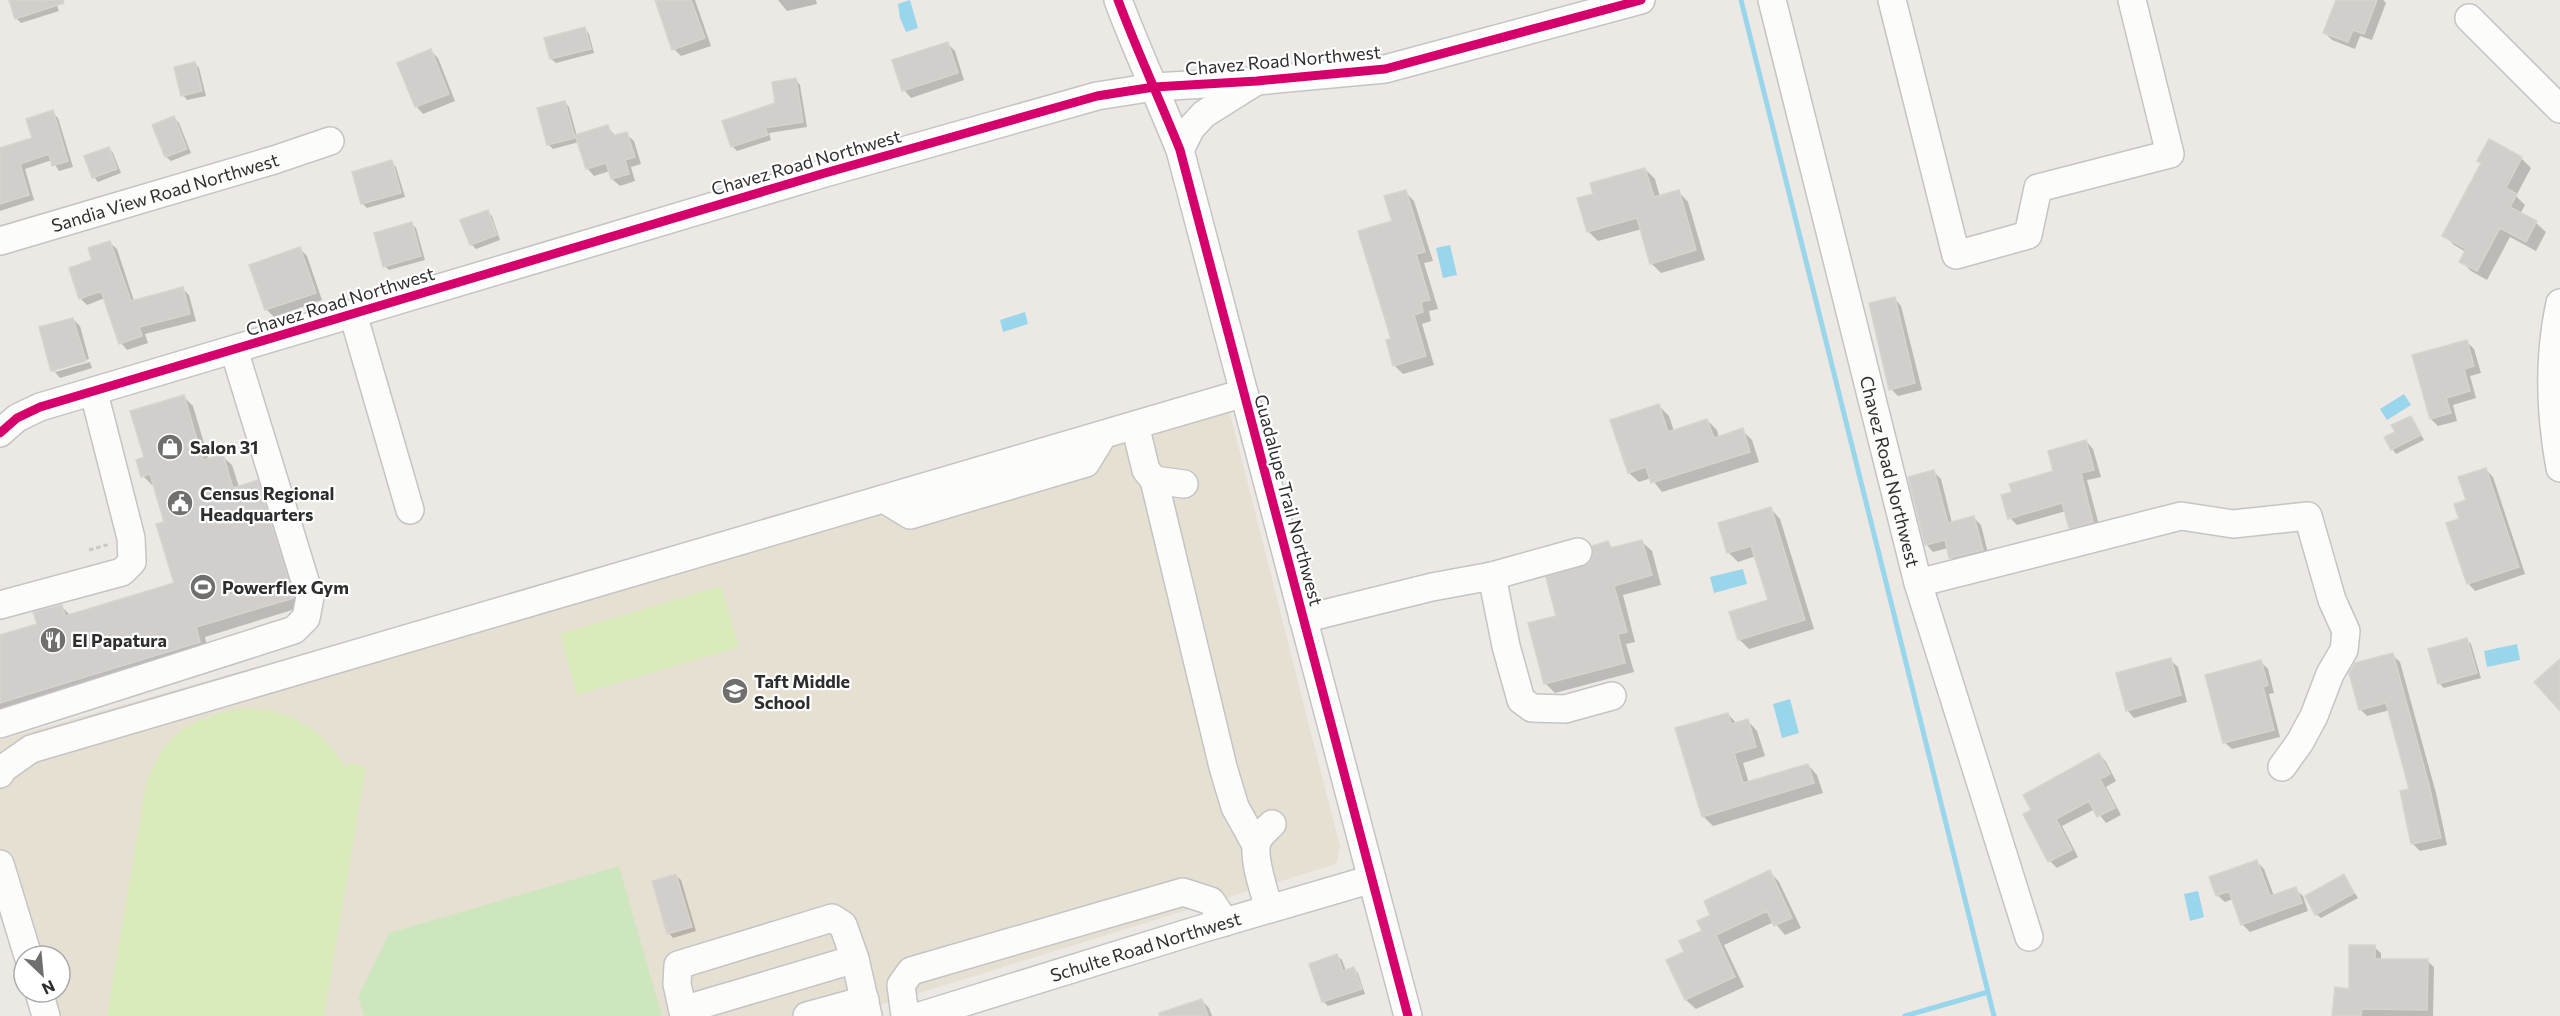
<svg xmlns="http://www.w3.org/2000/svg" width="2560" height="1016" font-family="Commissioner,sans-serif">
	<rect width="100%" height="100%" fill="#ece8e4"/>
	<path fill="#e6e0d3" d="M1224,390L1340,847L1336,864L845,1016H34L26,992H60V956H24V985L0,909V740Z"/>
	<path fill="#cee6be" d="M619,866L662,1016H364L358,997L389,933Z"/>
	<path fill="#d9eabb" d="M721,586L739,647L577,695L560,634Z
		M248,708C295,711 320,728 346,768L348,762L366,767L324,1016H107L147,780C153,769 158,756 165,746C186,721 217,712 248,708Z"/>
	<path fill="#99d6ec" d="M910,0L918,28L906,32L900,18L898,4Z
		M1450,245L1457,275L1443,278L1436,248Z
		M1025,312L1028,324L1003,332L1000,320Z
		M2404,394L2411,405L2387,420L2380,409Z
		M1743,569L1747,584L1714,593L1710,577Z
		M2517,644L2520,660L2487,667L2484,651Z
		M1790,699L1799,733L1782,738L1773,704Z
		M2198,891L2204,917L2190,921L2184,894Z"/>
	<path fill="#0003" d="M15,0H55L59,11L21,23L16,18Z
		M659,0H695L711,46L681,56L674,49Z
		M778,0H816L817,4L787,11Z
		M2338,0H2383L2386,3L2372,40L2360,36L2355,49L2332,40L2325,33Z
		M585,29L589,34L594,53L556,63L551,59Z
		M948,44L955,51L964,80L911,98L904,90Z
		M431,51L438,58L455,101L423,114L416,106Z
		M195,63L199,68L206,96L187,100L183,95Z
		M796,80L800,85L807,127L769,133L771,140L737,151L733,147L724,122L777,104Z
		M565,102L569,107L577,136L607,126L616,137L626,134L634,141L641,164L631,167L635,181L620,186L612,179L610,171L594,176L587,168L579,142L553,149L548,144Z
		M52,112L58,118L73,167L59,171L52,160L25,169L34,200L0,211V149L34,139Z
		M174,118L179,123L191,153L171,161L166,157L154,126Z
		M2490,141L2522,159L2531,168L2516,196L2525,205L2520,214L2536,223L2546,232L2536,251L2510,237L2487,280L2471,271L2461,261L2466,252L2454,245L2444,235L2482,164Z
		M109,148L113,153L121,173L98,182L94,177Z
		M391,162L396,167L405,197L367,208L362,203Z
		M1645,169L1655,179L1660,197L1679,192L1688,202L1705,260L1661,273L1651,263L1642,229L1598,241L1588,231L1595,195Z
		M1405,192L1414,201L1433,261L1424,263L1438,309L1429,311L1431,321L1422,324L1434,365L1403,374L1394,365L1393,222Z
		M487,211L492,216L500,240L476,249L471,244Z
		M411,223L416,228L425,260L389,270L385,266Z
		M110,243L117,249L134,301L183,289L189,295L196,321L145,334L148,343L127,350L121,343L105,298L87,305L80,298L94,261Z
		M300,249L307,256L322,300L274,317L266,309Z
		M1894,298L1901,306L1922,390L1898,396L1891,389Z
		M73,319L80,326L89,359L55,368V372L90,362L92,368L60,378L53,370Z
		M2466,341L2474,349L2481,373L2470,376L2476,398L2453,405L2457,421L2438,426L2431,419Z
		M183,396L193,406L209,460L222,456L232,465L239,487L257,482L267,491L302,607L205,637L209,652L0,715V637L39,625L61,606L71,616L176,584L165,523L154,485H152L143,476L146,458Z
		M1659,406L1669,416L1674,431L1707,420L1717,430L1719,438L1742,430L1752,440L1759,462L1662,492L1651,478L1639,482L1629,473Z
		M2411,417L2424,440L2396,454L2392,449L2397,433Z
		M2086,441L2093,449L2101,477L2087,480L2100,529L2078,535L2070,528L2066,511L2017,525L2010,518L2013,493L2055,473Z
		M2486,470L2493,477L2525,574L2475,591L2468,583L2461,520L2468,501Z
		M1934,472L1941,479L1952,523L1974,518L1981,525L1989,557L1958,565L1951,558L1948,548L1933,552L1926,544Z
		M1771,509L1780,519L1814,629L1749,649L1739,639L1770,601L1756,556L1738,562L1728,552Z
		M1642,542L1652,551L1661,585L1623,595L1635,642L1626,644L1634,672L1555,693L1546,684L1530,624L1558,617L1590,565L1608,543L1614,549Z
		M2466,639L2471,644L2481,678L2444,688L2440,684L2430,650Z
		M2392,655L2400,662L2436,793L2447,845L2420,851L2413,844L2401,792L2411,790L2390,710L2367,716L2360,709Z
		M2170,660L2178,667L2187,702L2134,718L2127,710Z
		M2261,662L2268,669L2274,693L2269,694L2280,737L2232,749L2224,742Z
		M1728,714L1737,724L1748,721L1757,731L1765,756L1743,763L1749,783L1808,765L1817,775L1823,793L1713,826L1703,816Z
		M2099,754L2106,762L2116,781L2106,787L2121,815L2106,823L2095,809L2062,826L2078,857L2057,868L2050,861L2025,815L2034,810Z
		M2257,862L2264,869L2274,896L2295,889L2303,896L2308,911L2250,932L2242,924L2233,899L2225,902L2217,895Z
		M1770,872L1779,882L1801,928L1785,935L1774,922L1724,945L1744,987L1696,1009L1686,1000V953L1704,931L1712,916Z
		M676,876L681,880L696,931L673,938L669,933Z
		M2344,876L2358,898L2321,918L2316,914Z
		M2374,947L2381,953V960L2427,961L2434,967L2433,1016H2334Z
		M1337,956L1342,960L1346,971L1354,969L1358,973L1365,994L1328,1006L1323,1001Z
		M1202,1001L1209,1008L1212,1016H1166Z"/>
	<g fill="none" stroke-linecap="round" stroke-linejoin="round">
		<path stroke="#99d6ec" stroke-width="5" d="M1741,0L1994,1016
			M1905,1016L1988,992"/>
	</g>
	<path fill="#d1cecb" stroke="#d7d4d0" stroke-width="1.5" d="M9,0H63L64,3L15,19Z
		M655,0H691L705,38L672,50Z
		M2336,0H2377L2364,34L2353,30L2348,42L2323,33Z
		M585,27L591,49L550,59L544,38Z
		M948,42L958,73L902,91L892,60Z
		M431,49L449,94L415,107L397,63Z
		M195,62L202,91L181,96L174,67Z
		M796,78L803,122L765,128L768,135L731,147L722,121L775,103L772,82Z
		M565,101L575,138L547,145L537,108Z
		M53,110L68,161L52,166L49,154L20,164L29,195L0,204V148L32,138L26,119Z
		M174,116L187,149L165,157L152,125Z
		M608,125L612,136L627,132L635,157L625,160L629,174L611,179L606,163L586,169L575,135Z
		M2489,139L2522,157L2506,188L2517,194L2510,207L2537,221L2526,242L2500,228L2477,271L2459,262L2466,249L2442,236L2481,163L2477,161Z
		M109,147L117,169L92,178L84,156Z
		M392,160L401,193L361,204L352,172Z
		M1645,168L1654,197L1679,190L1696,250L1650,264L1637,218L1587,232L1577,198L1593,194L1590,183Z
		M1406,190L1425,252L1416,254L1430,300L1421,302L1423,312L1414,315L1426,356L1393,366L1386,340L1391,339L1358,231L1392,221L1384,196Z
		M488,210L497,235L470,245L460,220Z
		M412,222L421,256L383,267L374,233Z
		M110,241L131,301L183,287L190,314L139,327L142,336L119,344L101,291L79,299L69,268L92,260L88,248Z
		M300,247L316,293L265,310L249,265Z
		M1895,297L1915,383L1889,390L1869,303Z
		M73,318L86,361L51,371L39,327Z
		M2467,340L2474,366L2464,369L2470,391L2446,398L2451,413L2430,419L2412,355Z
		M184,395L203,460L223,454L233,488L258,480L294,598L196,627L200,642L0,703V635L37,624L33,612L62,605L65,616L174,583L156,524L164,522L150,474L141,477L136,460L144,457L130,411Z
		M1659,404L1668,432L1707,419L1714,438L1743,428L1750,452L1651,483L1646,467L1628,473L1610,420Z
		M2411,416L2421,435L2391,450L2384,437L2395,432L2391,425Z
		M2086,440L2094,470L2081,473L2093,522L2069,528L2062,503L2008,519L2001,495L2012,492L2009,484L2053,471L2048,451Z
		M2486,468L2519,567L2467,584L2446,523L2459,519L2454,504L2466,500L2458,477Z
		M1934,470L1948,523L1974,516L1983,550L1949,558L1945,540L1925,545L1908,477Z
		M1771,507L1805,620L1738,640L1729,612L1768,600L1751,546L1727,553L1718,523Z
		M1642,540L1652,575L1614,586L1627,632L1618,634L1625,663L1544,684L1528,623L1556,616L1546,577L1589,563L1593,555L1592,546L1608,541L1611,548Z
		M2467,638L2477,673L2438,684L2428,649Z
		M2393,653L2429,785L2441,838L2411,844L2400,791L2409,789L2386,703L2359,710L2349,673L2355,663Z
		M2171,658L2181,695L2126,711L2116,673Z
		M2560,659V711L2534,682Z
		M2261,660L2268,685L2263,687L2274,730L2223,743L2205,675Z
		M1728,713L1731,724L1748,719L1756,747L1734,753L1743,783L1808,764L1814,783L1702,817L1675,728Z
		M2099,753L2110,774L2100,779L2115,808L2097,817L2089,801L2056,819L2072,850L2048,862L2023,814L2031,810L2023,795Z
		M2257,860L2270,896L2296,887L2302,903L2241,925L2229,891L2216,896L2209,877Z
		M1770,870L1792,918L1774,926L1767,911L1716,935L1735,977L1685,1000L1666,960L1684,952L1679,941L1702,931L1697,921L1710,915L1704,901Z
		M676,874L692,927L667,934L652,881Z
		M2344,874L2354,893L2315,915L2305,896Z
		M2349,945H2375V959H2428L2427,1010L2362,1009L2361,1016H2332L2335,987L2349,989Z
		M1337,954L1343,971L1354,967L1362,989L1322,1002L1309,964Z
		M1202,999L1208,1016H1160L1159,1013Z"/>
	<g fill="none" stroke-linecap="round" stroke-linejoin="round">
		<defs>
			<g id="minor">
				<path d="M1118,0C1137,51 1160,100 1180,150L1408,1016"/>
				<path id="s1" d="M1772,0L1918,583L2029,937"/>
				<path d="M1892,0L1956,255L2028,235L2038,188L2170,154L2132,0"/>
				<path d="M2469,18L2560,109"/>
				<path d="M1180,150L1191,128L1204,114L1255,82"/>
				<path id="s2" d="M0,241L274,160L330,141"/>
				<path d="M2560,303C2548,358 2550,413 2560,468"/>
				<path d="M353,314L410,510"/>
				<path d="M1135,425L1146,470L1154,480L1184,484"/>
				<path d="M0,433L17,418L40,407L825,173L1097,96L1154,87L1257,81L1385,69L1641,0"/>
				<path d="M1154,480L1223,767L1235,807L1256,845"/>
				<path d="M884,499L910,515L1086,463L1103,435"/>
				<path d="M1492,576L1578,552"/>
				<path d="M1918,583L2181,516L2233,524L2308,516L2332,600L2346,631L2344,650L2330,674L2314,716L2300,742L2282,767"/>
				<path d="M0,605L122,572L132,562L131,538L94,393"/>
				<path d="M1303,619L1432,587L1492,576L1506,646L1521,700L1532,708L1565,709L1612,696"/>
				<path d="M0,724L294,630L306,618L310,597L234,350"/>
				<path d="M0,774L4,768L31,749L1244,393"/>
				<path d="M0,864L28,956"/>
				<path d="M1269,909C1265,893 1252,858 1257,842C1260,834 1266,830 1272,824"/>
				<path d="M39,992L46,1016"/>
				<path d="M683,1010L855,959"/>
				<path d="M684,1016L677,984L678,965L832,918L843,925L855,959L868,1016"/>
				<path d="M807,1016L865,1000"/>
				<path d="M905,1016L901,985L911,971L1183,892L1211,901L1225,922"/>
				<path id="s3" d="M920,1016L1201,929L1372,879"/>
			</g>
		</defs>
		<use href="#minor" stroke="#c5c4c5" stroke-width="30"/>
		<path stroke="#c9c9c8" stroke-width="3" stroke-dasharray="4.5 3" stroke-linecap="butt" d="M89,550L110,544"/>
		<use href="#minor" stroke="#fcfcfb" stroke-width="27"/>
		<defs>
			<path id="cycleway" d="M1118,0C1137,51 1160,100 1180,150L1408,1016
				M0,433L17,418L40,407L825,173L1097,96L1154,87L1257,81L1385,69L1641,0"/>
		</defs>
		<use href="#cycleway" stroke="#fff" stroke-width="13"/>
		<use href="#cycleway" stroke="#d6006c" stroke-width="9"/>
	</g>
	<defs>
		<symbol id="shop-disc" viewBox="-11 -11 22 22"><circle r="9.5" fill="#706f6e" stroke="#fff"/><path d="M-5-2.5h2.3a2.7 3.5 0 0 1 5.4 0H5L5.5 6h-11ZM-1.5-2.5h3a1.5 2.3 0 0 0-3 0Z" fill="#fff"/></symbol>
		<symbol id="civic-disc" viewBox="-11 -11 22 22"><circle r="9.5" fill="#706f6e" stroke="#fff"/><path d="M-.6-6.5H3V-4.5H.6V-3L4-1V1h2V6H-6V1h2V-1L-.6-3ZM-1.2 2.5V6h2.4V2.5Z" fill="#fff"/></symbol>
		<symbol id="stadium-disc" viewBox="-11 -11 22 22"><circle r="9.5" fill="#706f6e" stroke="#fff"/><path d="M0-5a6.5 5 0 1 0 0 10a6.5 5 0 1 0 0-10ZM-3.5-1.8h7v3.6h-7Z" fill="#fff"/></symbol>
		<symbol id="restaurant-disc" viewBox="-11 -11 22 22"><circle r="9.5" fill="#706f6e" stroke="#fff"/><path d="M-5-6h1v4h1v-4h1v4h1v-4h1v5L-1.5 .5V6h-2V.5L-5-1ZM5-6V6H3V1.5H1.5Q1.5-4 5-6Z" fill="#fff"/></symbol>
		<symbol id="school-disc" viewBox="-11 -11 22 22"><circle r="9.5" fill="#706f6e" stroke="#fff"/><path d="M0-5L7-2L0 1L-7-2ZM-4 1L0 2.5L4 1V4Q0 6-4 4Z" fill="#fff"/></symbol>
	</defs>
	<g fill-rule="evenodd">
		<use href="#shop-disc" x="155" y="432" width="30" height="30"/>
		<use href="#civic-disc" x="165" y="488" width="30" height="30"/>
		<use href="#stadium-disc" x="188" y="572" width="30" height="30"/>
		<use href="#restaurant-disc" x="38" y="625" width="30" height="30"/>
		<use href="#school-disc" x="720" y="676" width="30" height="30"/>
	</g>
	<g text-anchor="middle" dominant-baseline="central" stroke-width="4.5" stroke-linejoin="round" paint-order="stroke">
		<g font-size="18" fill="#2e2e2e" stroke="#fff">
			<text transform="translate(1283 60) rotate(-5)">Chavez Road Northwest</text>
			<text transform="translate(806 162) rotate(-16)">Chavez Road Northwest</text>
			<text stroke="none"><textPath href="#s2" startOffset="172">Sandia View Road Northwest</textPath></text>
			<text transform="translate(340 301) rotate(-17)">Chavez Road Northwest</text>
			<text stroke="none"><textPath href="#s1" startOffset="486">Chavez Road Northwest</textPath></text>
			<text transform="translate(1289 500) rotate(75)">Guadalupe Trail Northwest</text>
			<text stroke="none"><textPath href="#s3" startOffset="236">Schulte Road Northwest</textPath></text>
		</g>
		<g font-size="18" font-weight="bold" fill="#2e2e2e" stroke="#fff" text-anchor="start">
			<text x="190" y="447">Salon 31</text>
			<text x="200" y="493">Census Regional<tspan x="200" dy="21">Headquarters</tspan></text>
			<text x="222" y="587">Powerflex Gym</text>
			<text x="72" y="640">El Papatura</text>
			<text x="754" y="681">Taft Middle<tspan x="754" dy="21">School</tspan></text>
		</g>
	</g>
	<g transform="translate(42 974) rotate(154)"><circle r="28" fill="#ffffff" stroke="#ababab" stroke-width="1.5"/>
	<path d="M0-4.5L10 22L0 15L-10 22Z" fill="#706f6e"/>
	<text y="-9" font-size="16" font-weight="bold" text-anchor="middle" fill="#2e2e2e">N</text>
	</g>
</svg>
